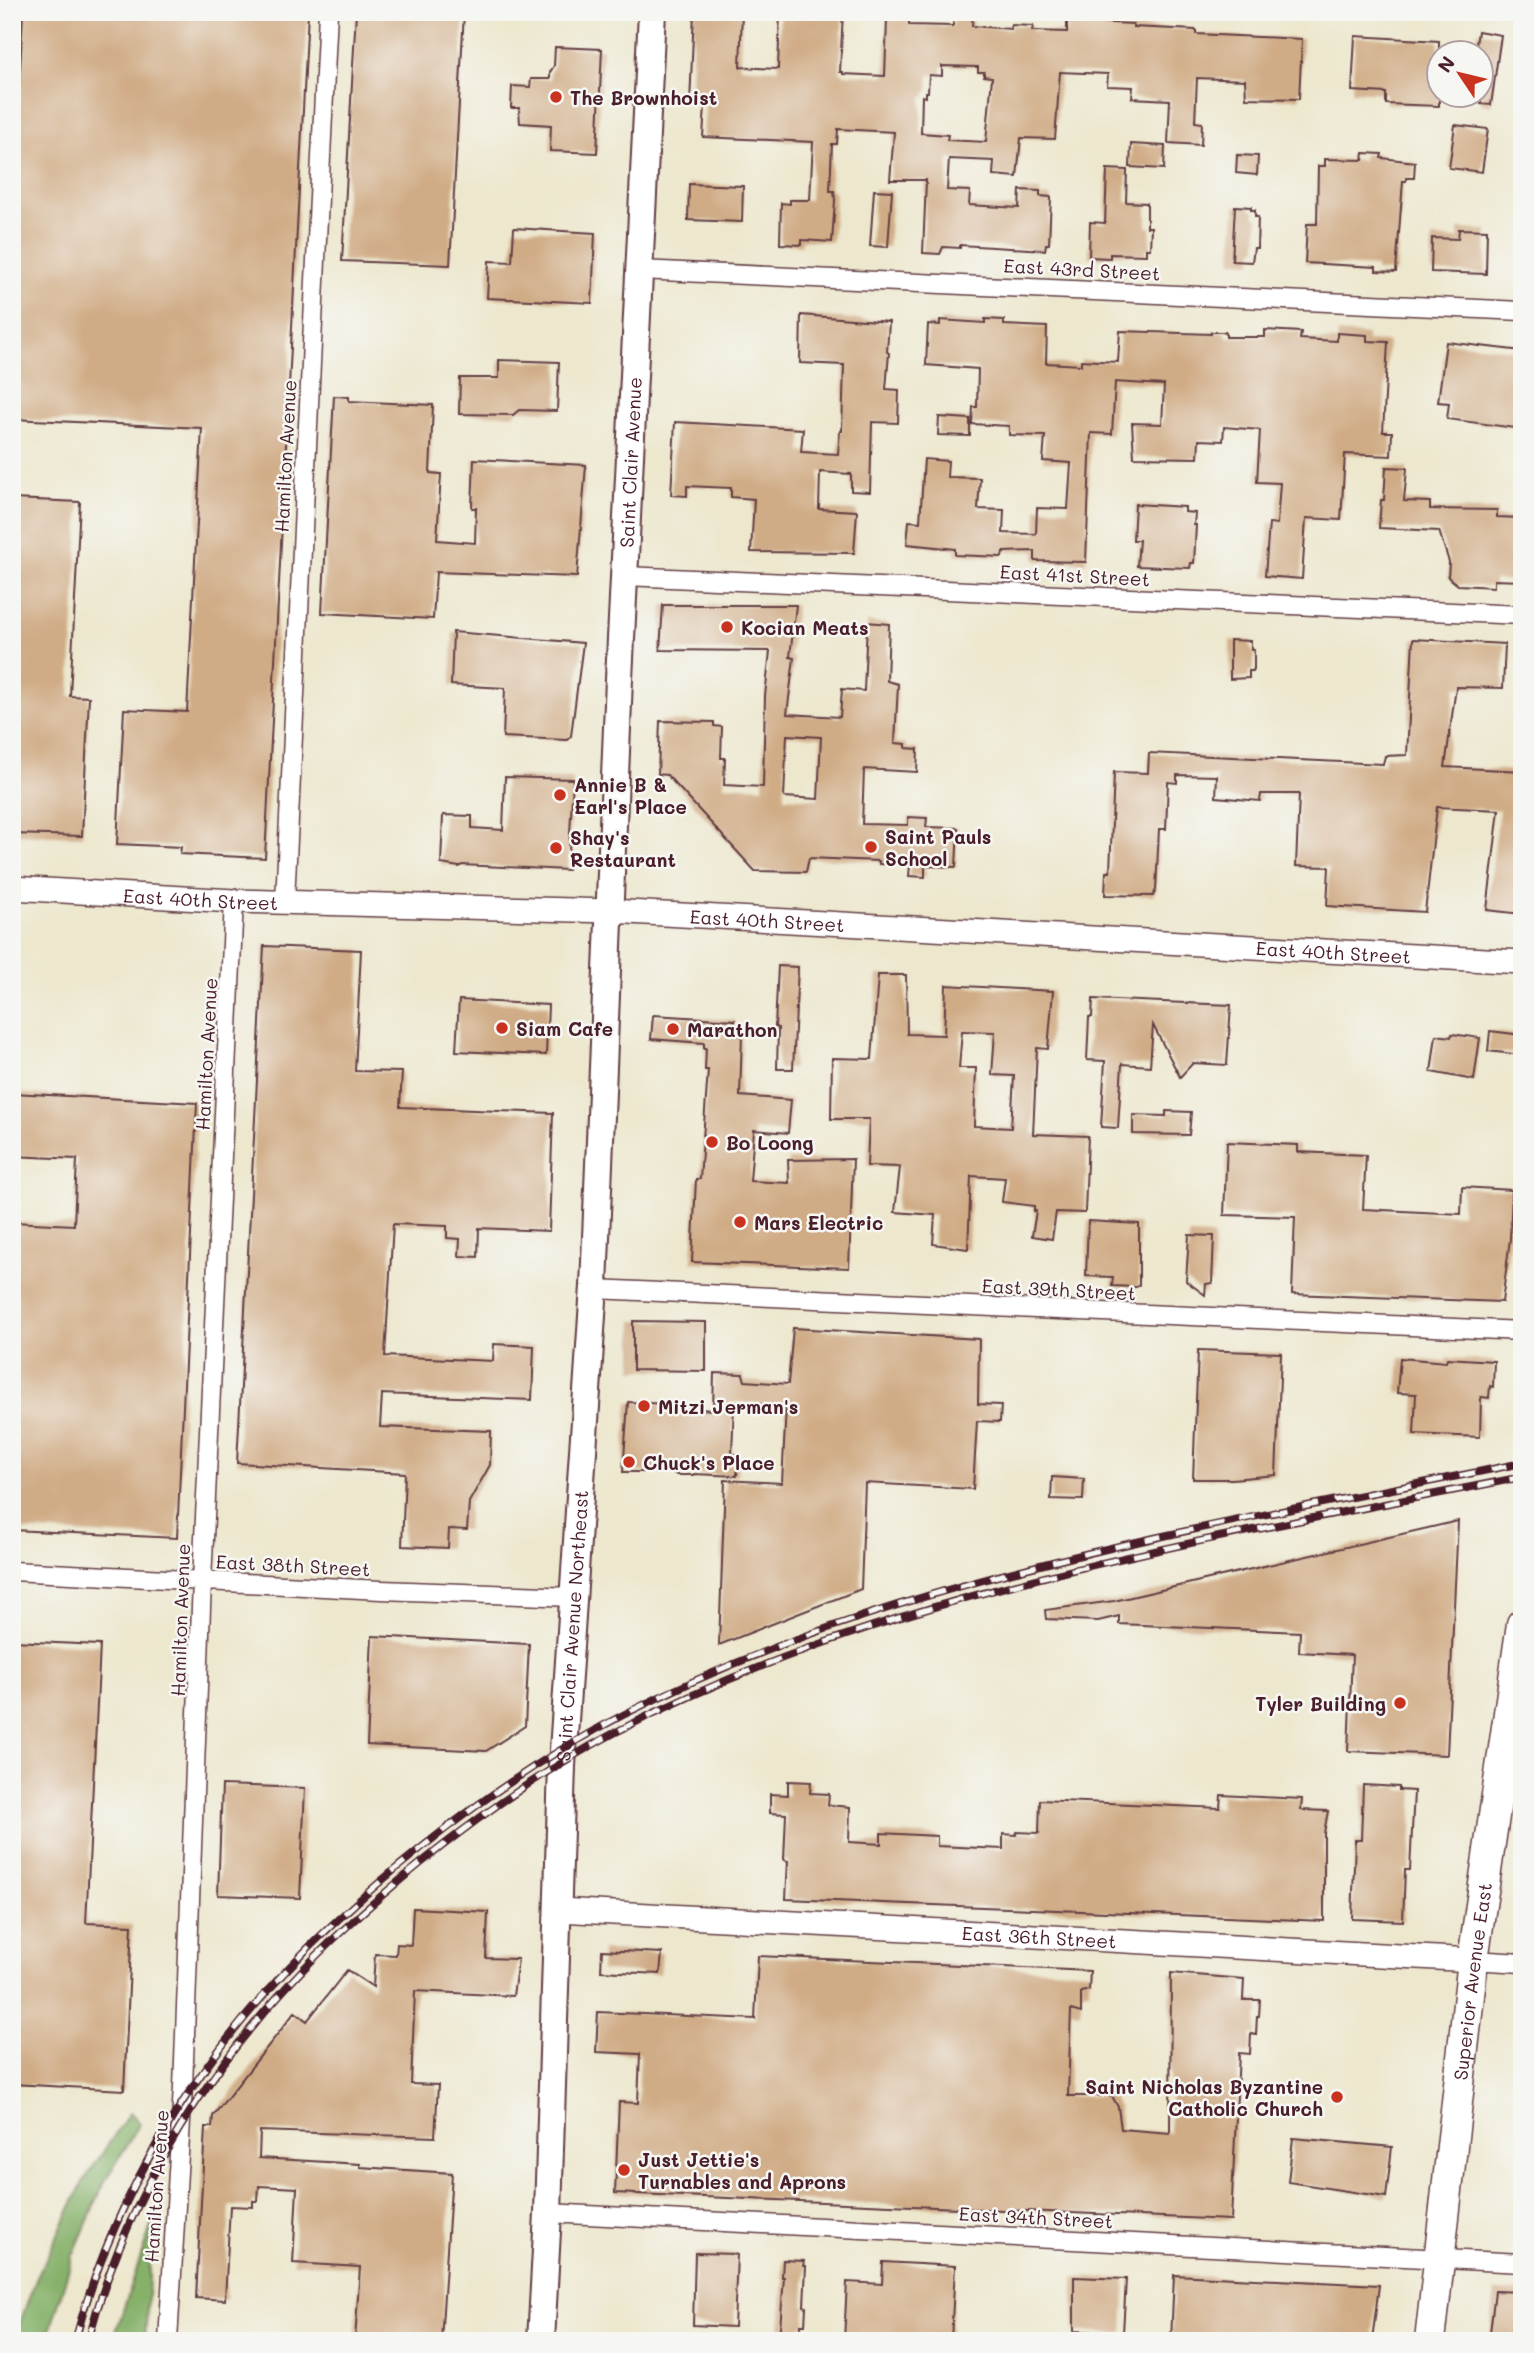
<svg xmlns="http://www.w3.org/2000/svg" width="1534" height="2353" font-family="Mali,sans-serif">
	<rect width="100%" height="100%" fill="#f6f6f2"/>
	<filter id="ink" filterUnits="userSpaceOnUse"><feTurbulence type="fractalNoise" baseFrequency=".0143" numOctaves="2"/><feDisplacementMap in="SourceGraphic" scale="14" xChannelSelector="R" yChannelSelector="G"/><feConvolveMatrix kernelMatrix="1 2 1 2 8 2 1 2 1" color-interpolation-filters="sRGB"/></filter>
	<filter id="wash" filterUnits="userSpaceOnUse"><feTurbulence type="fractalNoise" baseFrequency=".00686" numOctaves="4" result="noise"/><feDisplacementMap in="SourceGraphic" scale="28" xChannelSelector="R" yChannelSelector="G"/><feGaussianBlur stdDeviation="1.57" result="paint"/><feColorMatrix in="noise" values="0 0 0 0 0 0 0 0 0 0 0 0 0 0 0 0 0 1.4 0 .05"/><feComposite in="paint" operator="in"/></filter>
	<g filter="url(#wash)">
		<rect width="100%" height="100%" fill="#ede7ce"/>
		<path fill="#85b169" stroke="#68684a" stroke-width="2" d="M130,2112L140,2123L105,2181L73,2255L47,2341H13L35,2282L83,2182Z
			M153,2220L145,2341H113Z"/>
		<g id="blocks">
			<path fill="#d0ac86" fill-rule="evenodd" d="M23,12H308L265,858L180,854L181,847L117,844L124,709L187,712L202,428L12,419V225Z
				M356,12H464L450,265L342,261Z
				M694,12H742L740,67L778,69L780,12H843L840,72H843V74L885,76L887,19L909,20V25L953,26L954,12H973L972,26L1011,29V25L1033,26L1032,31L1067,32V21L1112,23L1133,24V27L1196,30V34L1302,39L1299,99L1246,98L1245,80L1197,78L1195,122L1202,123L1201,145L1168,143L1170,100L1132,98L1133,87L1107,86L1108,74L1060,72L1055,139L1021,138L1017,177L993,175L994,161L949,159L947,190L970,191L969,205L1019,208L1020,190L1040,191V196L1051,197L1049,244H1046L1045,250L960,245V248L943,247L940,254L923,253L926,180H890L894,132L838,129L837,144H832L830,191H834L835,200L832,242L802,240V245L780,244L781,203L790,204V200H810L813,142L703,137L705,105L690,104ZM942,66L978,67V72H984V76L992,77L986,142L947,140L948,135L921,133L922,96L926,97V92H928L929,75L942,76Z
				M1478,31L1501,35L1491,105L1481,104V52H1475Z
				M1355,36L1439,41V106L1386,104V93L1352,91Z
				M555,47L602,49L597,153L550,151L551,125L520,123L519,108H511L512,86L530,87L531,79H550V72L554,66Z
				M1455,125L1488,129L1482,172L1449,168Z
				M1131,144L1165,146L1164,169L1130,167Z
				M1364,153L1382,154L1381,158L1415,162L1414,178H1406V181H1403L1396,272L1376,271V267L1305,263L1307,224H1317L1318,166H1325V159L1363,160Z
				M1237,155L1258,156L1257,175L1236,173Z
				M1107,169L1127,170L1126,202L1147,203V227H1151L1150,249H1146V255L1110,254V258L1089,257L1090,222L1105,223Z
				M689,184L743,186L742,222L688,220Z
				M874,190L892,191L888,247L870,246Z
				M1235,206L1251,207V210H1255V217H1258L1257,248H1254L1252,262L1232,261Z
				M514,228L595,233L592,303L487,298L489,261L512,262Z
				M1459,229L1487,230L1486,274L1431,272L1432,238L1458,239Z
				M801,315L889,322L887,352L889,353L886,389L899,390L898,423L872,422L870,492L851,491V474L820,472L819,509L857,511L854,553L751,552L754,499L731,497V488L687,486V496L671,495L675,422L803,429L801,452L838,454L840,431H842L844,365L800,363Z
				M985,319L1004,320V325L1047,327L1046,363L1081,365V360L1118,362L1120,331L1211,334V332H1226V337H1265V330L1301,332L1300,339L1337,341V333L1367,335V341L1388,342L1383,432H1392L1391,456L1345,454L1341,520L1306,518L1302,579L1265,576L1269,523L1277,524L1280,483L1257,482L1260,430L1224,427L1223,441L1199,440L1198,458L1134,457L1132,423L1162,424L1164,385L1115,382L1112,434L1091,433L1086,562L1035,561V551L1003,552L1002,557L955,555V549L907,544L909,521L920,522L924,459L948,461L947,477L980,478L978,509L1004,510L1003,533L1036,534L1037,508L1068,509L1071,463L1043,461L1045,436L1009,435V426L972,424L973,407H977L978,369L926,365L928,324L940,325V320L985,323Z
				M1446,342L1522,351V424L1516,423L1515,428L1447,419L1449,403L1438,402Z
				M499,360L559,362L557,411L519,410L513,415L459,414L460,378H499Z
				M334,396L349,397V401L433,405L430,473L441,474L437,540L475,543L476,508H472L474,459L586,465L577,577L436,572L433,619L322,613Z
				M939,417L970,419V436L938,435Z
				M1386,467L1407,468L1404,501L1430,502V509L1497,510V517L1522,518V581L1494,580V587L1458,585L1448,577L1449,562L1439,531L1379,528L1381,500H1384Z
				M12,499L80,502L70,696L89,697L82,836L12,834Z
				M1135,504L1185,507V512L1195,513L1194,525H1196L1194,563H1191L1190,568L1137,566L1139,540H1133Z
				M663,605H796L790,657L794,658L787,714L840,717L842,689L864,691L867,622L889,624L887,681L898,684L895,743L906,744V748L918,749L917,772L864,769L862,824L908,825V817L927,818L926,827L958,828L956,867L925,866V877L909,876L910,865L879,864V861L809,858L806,872L755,871L667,775L658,774L660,721L714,722V726L722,727L721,758H725L724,785L763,787L765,696L770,651L660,650ZM787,735L821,737L818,799L784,797Z
				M453,632L583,643L571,736L567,740L503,737L505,688L451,685Z
				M1413,639L1505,644L1503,688L1456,687L1445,767L1522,771V914L1487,910L1499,810L1437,807L1425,912L1327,906L1329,867L1296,866L1299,794H1261L1260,801L1216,797L1217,776L1177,775V783L1168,782L1166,829H1159L1156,890L1153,896L1105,895L1106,872H1110L1114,772L1148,773L1149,753L1383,764L1385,756L1407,755Z
				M1230,640L1251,641V650H1254V668L1253,671H1249V678L1230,679Z
				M505,777L573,779L568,870L462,865L459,867L441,864L443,815L472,816V828L503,830Z
				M264,946L361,950L355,1071L402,1072L400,1107L553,1113L549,1231L479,1228L478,1257L459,1256L460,1239L447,1238V1226L393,1224L385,1356L493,1361L494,1344L534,1346L532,1400L382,1394L380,1427L491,1431L490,1465L469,1502L467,1530L449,1529L448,1548L402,1546L405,1473L237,1463Z
				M778,966L798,967L793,1069H777L778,1028L775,1027Z
				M878,975H906L907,1034L944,1035L946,985L1053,991L1048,1049L1037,1048L1033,1134L1088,1136L1085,1213L1056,1212L1052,1239L1032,1236L1036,1211H1034V1206L1002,1202L1005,1178L971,1176L968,1249L933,1244L935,1215L895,1212L900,1167L867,1166L869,1119H831L832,1058L872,1059ZM962,1031L995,1032L992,1075L1014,1076L1011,1128L974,1126L976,1068H959Z
				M1093,999L1231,1005L1227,1065L1193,1063L1180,1077L1153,1025L1150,1066L1122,1064L1118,1128L1101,1127L1105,1061L1087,1060L1089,1017H1092Z
				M459,1000L548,1005L546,1055L456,1051Z
				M653,1015L735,1020L734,1035H742L740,1096L791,1100L788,1133L754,1130L750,1181L789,1183L788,1160L853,1159L849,1268L692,1262L696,1179H700L708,1070H705L706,1048H704V1043L651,1039Z
				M1490,1031L1522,1035V1055L1488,1051Z
				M1452,1034L1480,1038L1474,1080L1431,1072L1436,1035L1451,1037Z
				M12,1093L197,1103L177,1538L12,1530V1222L74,1225L77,1159L12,1156Z
				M1166,1111L1191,1112L1189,1135L1133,1134V1115L1166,1116Z
				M1227,1142L1298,1145V1152L1366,1155L1363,1209L1461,1214L1462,1187L1512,1190L1510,1239L1502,1302L1292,1294L1295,1217L1224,1215Z
				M1088,1221L1139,1224V1285L1136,1287L1112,1286L1113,1277L1086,1276Z
				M1189,1235L1214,1236L1212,1283L1206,1284L1205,1295L1186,1281Z
				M633,1321L706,1322V1371L633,1370Z
				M793,1328L979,1339L978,1404L1001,1405L1000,1422L977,1421L973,1489L865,1483L861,1589L719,1645L725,1480L782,1483L786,1406L734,1402L732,1454H738L737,1476L694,1474L693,1475H676L673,1472H623L628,1402L667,1404L666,1407L713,1410L714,1373L743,1374L745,1381L788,1384Z
				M1198,1350L1281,1353L1276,1475L1232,1479H1193Z
				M1400,1358L1446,1362L1447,1358L1494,1361L1493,1387L1490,1386L1489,1398L1481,1397L1480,1437L1414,1434L1416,1394L1397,1393Z
				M1052,1477L1084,1479L1083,1500L1051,1499Z
				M1458,1521L1447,1755L1348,1751L1352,1655L1299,1652L1300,1632L1119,1624V1616L1098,1621L1046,1619L1045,1610L1114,1601Z
				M372,1636L529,1644L525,1726L486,1751L367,1745Z
				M12,1641L100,1645L86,1923L132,1925L124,2090L12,2084Z
				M788,1781L811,1782L810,1793L829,1794L828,1805L850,1807L849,1842L881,1844V1833L937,1836V1846L1003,1849V1834L1016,1835L1017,1832L1039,1833L1040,1800L1220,1808L1221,1795L1302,1799L1301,1810L1328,1811L1324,1833V1921L786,1899L788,1861L784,1860L786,1814L770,1813V1794L788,1795Z
				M222,1785L305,1788L300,1898L218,1895Z
				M1363,1785L1399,1787V1790L1414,1791L1410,1870H1405L1403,1921L1352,1919L1355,1840H1361Z
				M413,1908L488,1912L486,1958L518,1959L513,1996L415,1991L411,2084L438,2085L435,2137L260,2131L259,2158L360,2164V2167L452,2173L441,2341H355L360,2267L293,2263L297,2188L259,2186L258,2201H253V2207L230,2206L225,2300L196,2298L205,2127H212L213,2116L295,2012L307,2021L347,1970L373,1987L375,1954L396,1955L397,1944L411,1945Z
				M602,1950L662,1953L660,1974L601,1971Z
				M758,1956L1090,1971L1089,1990L1081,1992V2013L1071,2010L1068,2096H1112L1118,2107L1121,2129L1170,2133L1171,1973L1244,1979L1243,2000H1260L1259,2016H1257L1256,2035L1251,2034L1250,2054L1239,2053L1231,2220L615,2193L619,2102L638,2103L640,2054L596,2052L598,2012L755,2019Z
				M1293,2138L1392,2147L1386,2197L1288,2182Z
				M695,2253L737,2254L734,2327L693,2325Z
				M783,2260L804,2261L803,2266H806L804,2306L806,2307L805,2325H801L800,2341H779L784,2277H782Z
				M883,2262L955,2266L951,2341H844L847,2282L882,2284Z
				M1174,2275L1379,2285L1372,2341H1171Z
				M1074,2277L1126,2279L1123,2333L1074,2331Z
				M1495,2291L1522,2292L1520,2341H1489Z"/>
		</g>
	</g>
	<g filter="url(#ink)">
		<use href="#blocks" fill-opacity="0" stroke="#623d43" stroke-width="2"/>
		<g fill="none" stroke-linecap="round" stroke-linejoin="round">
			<defs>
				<path id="minor" d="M640,270L1522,311
					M625,576L1522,615
					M285,901L328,12
					M594,1289L1522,1331
					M12,1571L381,1590L573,1597
					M1473,1960L1522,1963
					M548,2213L1522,2263
					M168,2341L183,2087L202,1581L234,901"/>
				<g id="tertiary">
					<path id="s1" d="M12,888L234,901L610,911L1522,962"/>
					<path id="s2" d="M559,1910L1473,1960"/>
				</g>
				<g id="secondary">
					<path id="s3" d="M541,2341L548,2213L562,1766L594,1286L619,679L652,12"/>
				</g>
				<g id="primary">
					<path id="s4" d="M1430,2341L1473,1960L1522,1624"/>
				</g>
			</defs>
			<use href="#minor" stroke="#623d43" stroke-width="21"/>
			<use href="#tertiary" stroke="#623d43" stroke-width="26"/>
			<use href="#secondary" stroke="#623d43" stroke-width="30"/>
			<use href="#primary" stroke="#623d43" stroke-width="33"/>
			<use href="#minor" stroke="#fff" stroke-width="18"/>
			<use href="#tertiary" stroke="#fff" stroke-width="23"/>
			<use href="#secondary" stroke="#fff" stroke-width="26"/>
			<use href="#primary" stroke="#fff" stroke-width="30"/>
			<defs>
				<path id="rail" d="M75,2341C118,2180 211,2038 332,1925C419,1844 517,1770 623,1715C897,1574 1222,1525 1522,1463
					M88,2341C133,2172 233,2027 363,1912C440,1844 525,1780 616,1732C893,1588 1218,1538 1522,1477"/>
			</defs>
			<use href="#rail" stroke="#4a1f2b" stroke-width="8"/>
			<use href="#rail" stroke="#f6f6f2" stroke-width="5" stroke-dasharray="16" stroke-linecap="butt"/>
		</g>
	</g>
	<g fill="#c8321e" stroke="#f6f6f2" stroke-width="2.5">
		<circle cx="556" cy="97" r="7"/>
		<circle cx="727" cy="627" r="7"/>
		<circle cx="560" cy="795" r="7"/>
		<circle cx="871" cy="847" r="7"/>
		<circle cx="556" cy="848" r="7"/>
		<circle cx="502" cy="1028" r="7"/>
		<circle cx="673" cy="1029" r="7"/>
		<circle cx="712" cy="1142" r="7"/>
		<circle cx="740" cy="1222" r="7"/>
		<circle cx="644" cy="1406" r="7"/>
		<circle cx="629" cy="1462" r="7"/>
		<circle cx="1400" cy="1703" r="7"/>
		<circle cx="1337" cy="2097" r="7"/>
		<circle cx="624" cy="2170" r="7"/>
	</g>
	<g text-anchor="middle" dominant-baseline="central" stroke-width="5" stroke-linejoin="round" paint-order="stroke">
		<g font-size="19" font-weight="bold" fill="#4a1f2b" stroke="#f6f6f2" text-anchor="start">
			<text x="570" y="97">The Brownhoist</text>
			<text x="741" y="627">Kocian Meats</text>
			<text x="574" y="784">Annie B &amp;<tspan x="574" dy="22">Earl's Place</tspan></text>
			<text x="885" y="836">Saint Pauls<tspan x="885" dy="22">School</tspan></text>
			<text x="570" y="837">Shay's<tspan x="570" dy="22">Restaurant</tspan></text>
			<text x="516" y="1028">Siam Cafe</text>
			<text x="687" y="1029">Marathon</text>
			<text x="726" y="1142">Bo Loong</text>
			<text x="754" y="1222">Mars Electric</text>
			<text x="658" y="1406">Mitzi Jerman's</text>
			<text x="643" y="1462">Chuck's Place</text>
			<text x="1386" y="1703" text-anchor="end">Tyler Building</text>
			<text x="1323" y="2086" text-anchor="end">Saint Nicholas Byzantine<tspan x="1323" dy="22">Catholic Church</tspan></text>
			<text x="638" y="2159">Just Jettie's<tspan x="638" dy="22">Turnables and Aprons</tspan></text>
		</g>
		<g font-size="19" fill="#4a1f2b" stroke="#f6f6f2">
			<text transform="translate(1082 269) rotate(3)">East 43rd Street</text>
			<text transform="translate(285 456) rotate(-87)">Hamilton Avenue</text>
			<text stroke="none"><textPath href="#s3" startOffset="1881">Saint Clair Avenue</textPath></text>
			<text transform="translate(1075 575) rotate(3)">East 41st Street</text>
			<text stroke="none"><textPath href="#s1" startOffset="189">East 40th Street</textPath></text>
			<text stroke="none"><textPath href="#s1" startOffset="756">East 40th Street</textPath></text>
			<text stroke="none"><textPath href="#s1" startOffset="1323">East 40th Street</textPath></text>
			<text transform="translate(206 1054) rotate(-87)">Hamilton Avenue</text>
			<text transform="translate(1059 1289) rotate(3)">East 39th Street</text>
			<text transform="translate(293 1565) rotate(3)">East 38th Street</text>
			<text transform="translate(180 1620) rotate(-88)">Hamilton Avenue</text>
			<text stroke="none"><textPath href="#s3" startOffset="716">Saint Clair Avenue Northeast</textPath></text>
			<text stroke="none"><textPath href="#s2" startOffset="481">East 36th Street</textPath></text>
			<text stroke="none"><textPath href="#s4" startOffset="362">Superior Avenue East</textPath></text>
			<text transform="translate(156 2186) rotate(-86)">Hamilton Avenue</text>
			<text transform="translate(1036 2217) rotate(3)">East 34th Street</text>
		</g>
	</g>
	<rect width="1534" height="2353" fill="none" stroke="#f6f6f2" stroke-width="42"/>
	<g transform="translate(1460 74) rotate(305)"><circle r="33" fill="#f6f6f2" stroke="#b1a0a2" stroke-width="2"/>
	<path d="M0-5L12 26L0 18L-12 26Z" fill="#c8321e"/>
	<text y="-10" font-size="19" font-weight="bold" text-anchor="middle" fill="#4a1f2b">N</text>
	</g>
</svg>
